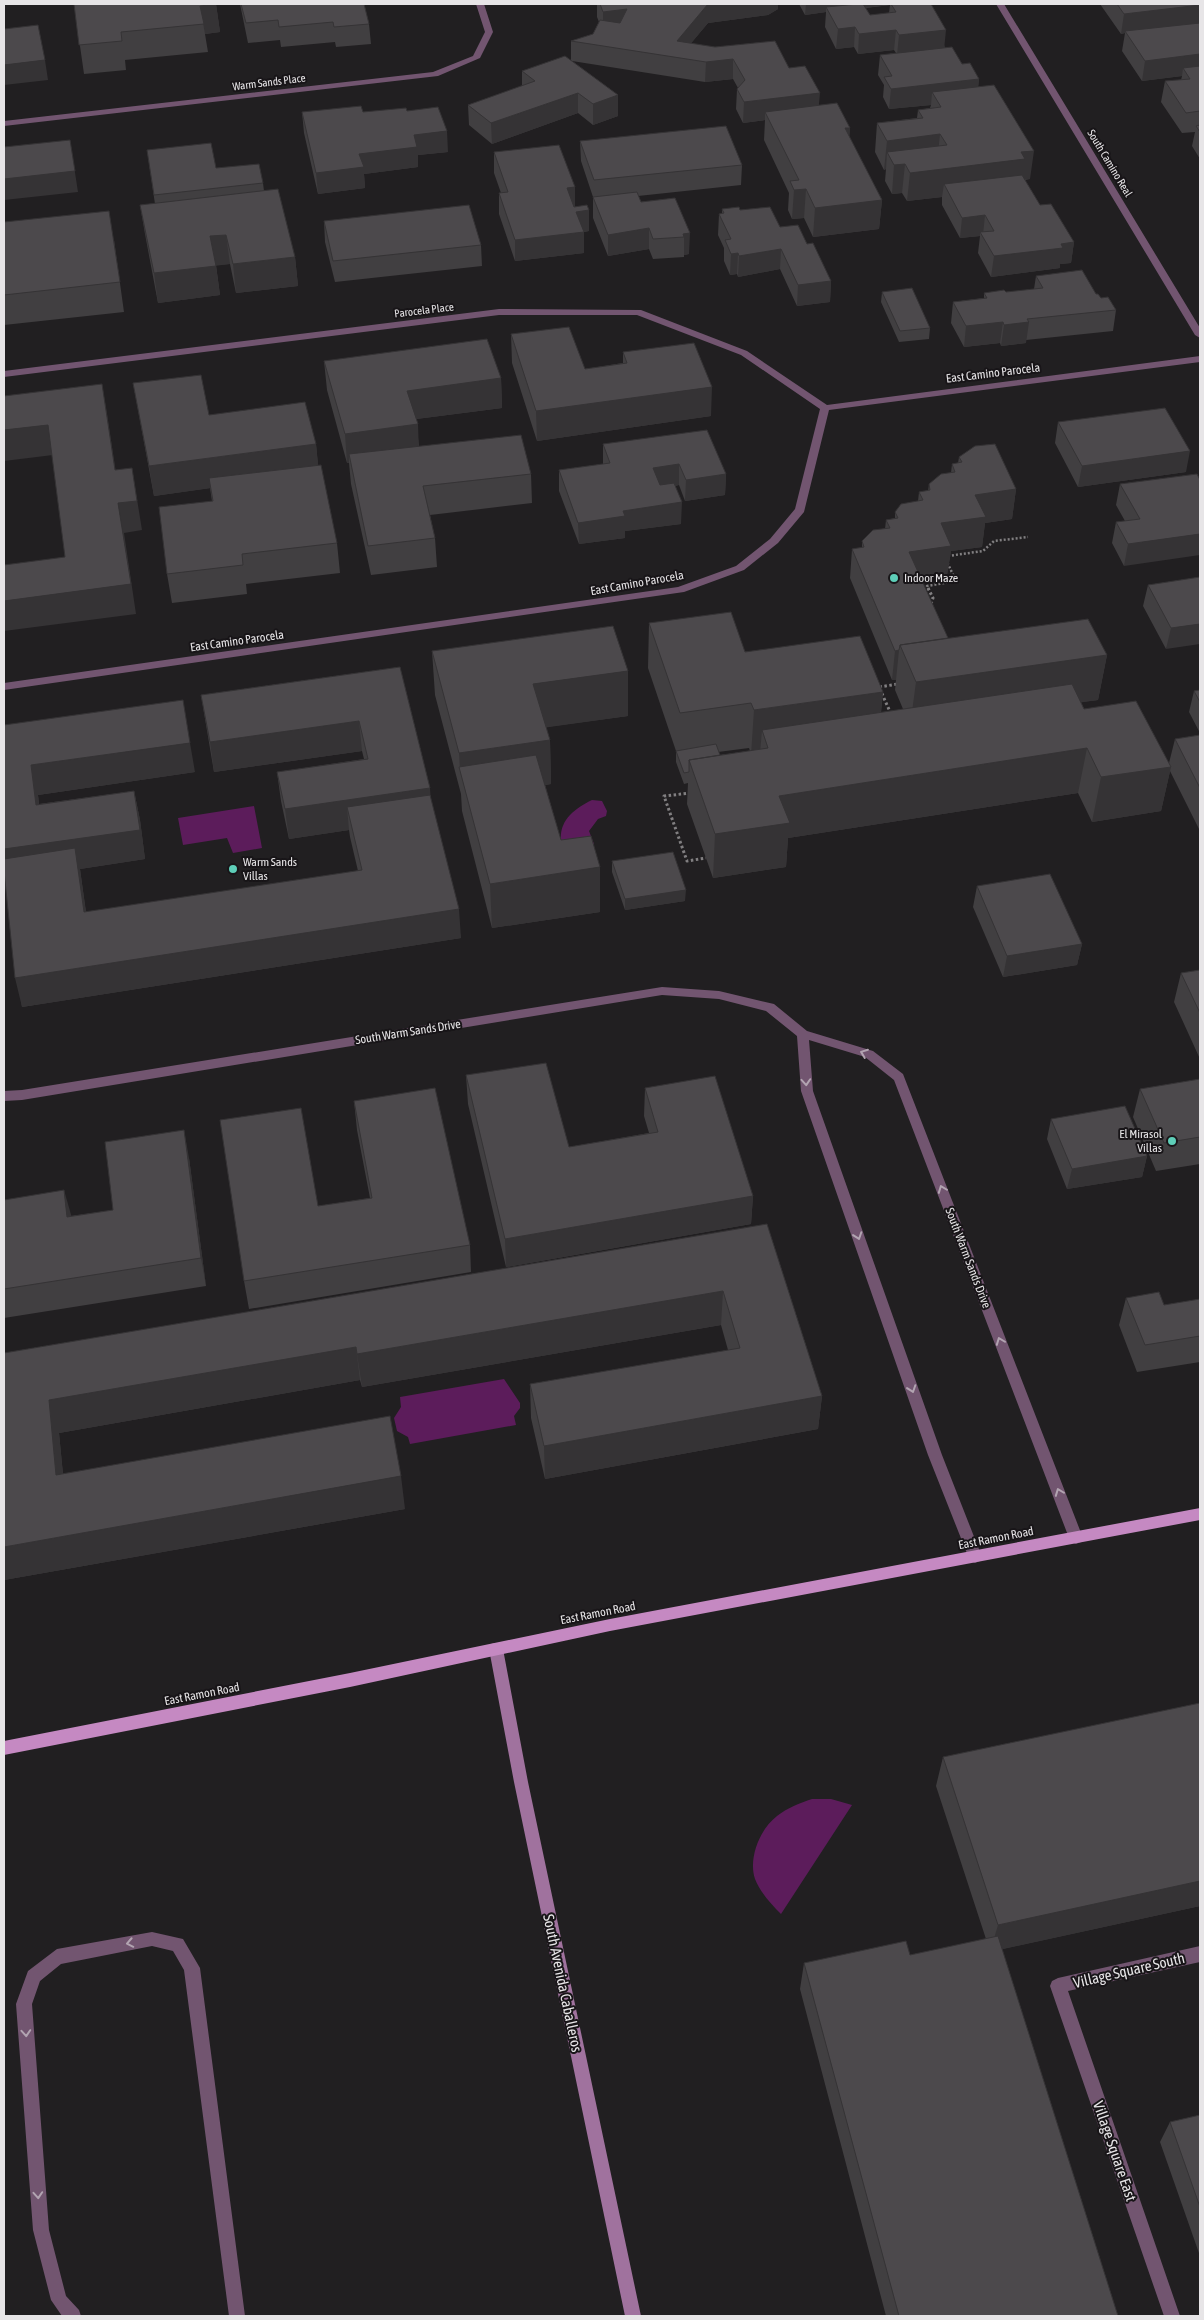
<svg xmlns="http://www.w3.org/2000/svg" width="1204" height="2320" font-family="'Asap Condensed',sans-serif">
	<rect width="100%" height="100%" fill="#211f21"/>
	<path fill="#5c1c5b" d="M592,800L602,801L607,811L606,816L598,819L589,831L594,844L581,858L561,842C559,820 574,809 592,800Z
		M254,806L262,848L233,853L227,838L183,845L178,818Z
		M504,1379L520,1403V1408L514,1416L516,1425L410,1444L408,1437L397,1431L394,1418L401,1407L400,1397Z
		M812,1799H831L852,1805L781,1914C771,1904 760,1892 755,1879C748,1858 760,1829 777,1816C787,1808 800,1803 812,1799Z"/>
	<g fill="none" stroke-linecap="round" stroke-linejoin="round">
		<path stroke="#817f81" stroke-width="2.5" stroke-dasharray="2 2" stroke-linecap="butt" d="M948,556L983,551L994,541L1028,537
			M929,590L927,586L956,581L948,564"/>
		<path stroke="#817f81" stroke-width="3" stroke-dasharray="2.5 2.5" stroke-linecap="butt" d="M928,588L933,598L931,604
			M891,714L879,687L898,684
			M691,793L664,796L687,861L706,858"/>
		<path fill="#725570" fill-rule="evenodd" d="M152,1932L183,1939L200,1968L245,2316H229L184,1970L173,1951L152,1946L61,1964L40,1981L32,2004L49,2230L66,2296L79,2310L81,2316H62L51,2300L33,2230L16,2004L28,1971L57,1949Z"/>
		<path fill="#725570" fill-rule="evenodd" d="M476,4H484L493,32L480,58L438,76L4,126V121L433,72L473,56L485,32Z
			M996,4H1004L1200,328V338L1195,335Z
			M499,309L641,310L747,351L827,405L1200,356V362L829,410L804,512L778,543L744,570L684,592L4,690V683L678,587L736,566L770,539L795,509L820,409L741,355L637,315H499L4,377V371Z
			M662,987L719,991L774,1004L807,1031L873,1051L903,1074L1083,1538L1081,1542L1076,1544L1071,1542L1069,1538L894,1080L865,1057L809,1040L813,1091L942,1455L982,1557L980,1561L975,1563L970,1561L928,1455L801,1091L797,1036L766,1011L719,999L662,995L22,1100L4,1101V1091L22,1090Z
			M1200,1946V1962L1068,1991L1180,2316H1164L1050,1986L1052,1981L1058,1978Z"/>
		<path fill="#a0729e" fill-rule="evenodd" d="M496,1643L501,1644L503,1649L528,1782L641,2316H625L514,1782L489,1649L491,1644Z"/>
		<path fill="#c589c2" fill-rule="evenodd" d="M1200,1508V1520L610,1631L350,1687L4,1755V1741L350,1673L610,1619Z"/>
	</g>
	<path fill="#413f41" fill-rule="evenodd" d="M74,4H216L220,32L205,34L208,52L125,60L126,70L84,74Z
		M240,4H364L369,24L371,44L336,47L335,42L281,47L280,40L248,43Z
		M597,4H778V9L768,15L708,23L691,43L789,68L819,105L850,128L849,137L882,200L879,229L813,237L804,218L792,219L788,210L789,193L764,140L765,120L743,123L736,109L737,89L738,88L733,79L705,82L572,61L618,95V116L593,125L578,113L492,144L469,125L468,105L522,86V71L571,60V41L593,34L599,22L597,17Z
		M799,4H931L945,48L979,79L978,87L1030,179L1025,180L1040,205L1074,242L1071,263L1060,264V268L991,277L978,253L980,236L960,238L942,205V197L907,201L902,193L892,194L885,181L886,169L884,170L875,152L877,123L917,118L918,110L930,108L931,105L889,109L883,97L884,85L878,75L880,55L896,53L894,50L858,54L854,47L836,49L825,27L826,12L805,15ZM890,5L889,13L870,15L866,8Z
		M1100,4H1200V159L1192,146L1195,132L1182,133L1161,102L1165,81L1181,80L1182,76L1142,81L1122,51L1125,33L1121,34Z
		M407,111L448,152L418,155V167L364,174L365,188L318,194L304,133L302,112H363Z
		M580,141L742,165L741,185L638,196L641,202L675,198L689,254L684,255V257L653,259L649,249L608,256L593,218V197L581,161Z
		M147,150L216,168L263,183L264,191L295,257L298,286L236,293L230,264L216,265L220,295L158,303L145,234L140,205L155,204Z
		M494,152L575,207L589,210V231L584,232V253L515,261L499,214V193H501L494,173Z
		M722,209L740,210L780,227L807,244L831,281L830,302L797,306L780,269L738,277L737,274L730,275L724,261V248L718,235L719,214H722Z
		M324,221L481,245L482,266L335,282L325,242Z
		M4,222L114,240L124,312L4,325Z
		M1036,276L1096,294L1116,310L1113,331L1026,340V343L1001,346L1000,343L964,347L951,323L953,302L984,298V293L1006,292L1034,289Z
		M882,292L930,328L929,339L899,342L881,302Z
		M511,334L585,369L623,363V352L711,416L537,441L512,363Z
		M324,361L501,378L502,408L416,419L419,447L531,474L532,503L430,515L435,538L437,567L371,575L351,484L349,463H347L327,390Z
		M133,383L209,415L316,444L318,466L337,543L340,573L246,584L247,594L172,603L167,574L212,501L210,488L154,496Z
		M1058,422L1186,472L1078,487L1055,443Z
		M603,444L726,474L725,495L685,501L679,485L675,486L681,524L625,531V538L579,544L559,491V470L603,464Z
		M959,457L1016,489L1012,519L985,523L982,547L951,551L947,575L921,579L948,638L1107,655L1098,700L1081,702L1084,709L1169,763L1175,739L1200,735V831L1170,771L1161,811L1092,822L1078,793L788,838L786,867L713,878L687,804L688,783L684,784L676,762V751L648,668L649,623L883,692L881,713L903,709L895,690L896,680H892L850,578L852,549L862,548V541L885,529L886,520L895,518V512L918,501L919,492L928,491L929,484L951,473L952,464L958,463ZM749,748L750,751L720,755L718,752Z
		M1197,474L1124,566L1112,543L1116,522L1125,521L1116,505L1120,484Z
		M1200,577L1166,649L1143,606L1148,585Z
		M432,651L628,716L546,727L550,740L551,784L545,785L561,840L600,912L492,928L462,811L461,794L435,695Z
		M400,667L430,788V796L461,938L22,1007L5,880H4V725L195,772L38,795L39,804L134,791L140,820L145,859L80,869L86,912L358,871L350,837L349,830L289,839L281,801L277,772L364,759L362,751L214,772L201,695Z
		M1200,690V733L1189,712L1194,691Z
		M612,861L685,901L625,910L612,872Z
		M977,886L1082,944L1077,965L1003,977L973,907Z
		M1200,970V1059L1174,1002L1181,973Z
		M466,1075L569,1147L649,1133L644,1116L645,1088L753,1196L751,1224L506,1267L468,1104Z
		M1200,1079V1164L1156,1171L1133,1117L1140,1089Z
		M354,1101L470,1245L471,1272L249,1309L244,1281L318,1206L370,1198L357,1130Z
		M1051,1119L1147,1156L1142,1177L1067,1189L1047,1139Z
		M189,1158L206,1286L4,1318V1200L71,1216L113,1210Z
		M767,1224L822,1396L818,1429L545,1479L531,1418L530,1384L728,1350L721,1325L362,1387L360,1380L59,1433L63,1474L405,1509L4,1580V1353Z
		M1126,1298L1164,1305L1200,1299V1362L1137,1372L1119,1325Z
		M1200,1703V1906L1002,1949L1118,2316H886L800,1989L804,1963L910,1955L986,1939L936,1786L943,1757Z
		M1200,2115V2256L1160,2142L1170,2122Z"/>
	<path fill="#353335" d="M216,4L220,32L205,34L200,6Z
		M708,4H778V9L768,15L708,23L679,58L677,41Z
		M806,4H890V5L829,12L826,7V12L805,15Z
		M1200,5V24L1125,31V33L1121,34L1124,14Z
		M627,9V29L603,32V12Z
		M855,27L854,47L836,49L838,29Z
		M896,30L894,50L858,54L859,34Z
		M946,30L944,50L897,55L899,35Z
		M1200,54V74L1183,68L1182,76L1142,81L1145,61Z
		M733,59V79L705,82L706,62Z
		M45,60L48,80L4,85V65Z
		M979,79L977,99L932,92L931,105L889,109L891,89Z
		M578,93V113L492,144L491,123Z
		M820,93L818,114L765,112V120L743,123L744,102Z
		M618,95V116L593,125V104Z
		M845,128H850L848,157Z
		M447,131L448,152L418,155V167L364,174L365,188L318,194L316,173L359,154L414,135Z
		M940,134L937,163L905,164L902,193L892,194L894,165L887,152L886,169L884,170L887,141Z
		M70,140L78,192L4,200V179Z
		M1034,151L1030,179L944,184L942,197L907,201L910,173L1021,152Z
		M575,187V208L568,209L567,188Z
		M806,189L804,218L792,219L794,190Z
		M882,200L879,229L813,237L815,208Z
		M589,210V231L576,233V212Z
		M985,215L983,235L980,232V236L960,238L962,218Z
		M649,228V249L608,256V235Z
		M584,232V253L515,261V240Z
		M690,233L689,254L684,255V237L683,234Z
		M226,235L230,264L214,266L210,236Z
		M1074,242L1071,263L1060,264V268L991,277L994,256L1061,244Z
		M781,249L780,269L738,277L739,256Z
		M738,253L737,274L730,275L731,254Z
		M295,257L298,286L236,293L233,264Z
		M216,266L220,295L158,303L154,273Z
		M831,281L830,302L797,306L798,285Z
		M1003,322L1000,343L964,347L966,326Z
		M1029,322L1026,343L1001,346L1004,325Z
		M501,378L502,408L409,420L407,391Z
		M102,384L107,414L120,500L115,470Z
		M712,387L711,416L537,441L536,411Z
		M418,424L419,453L349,454V463H347L345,434Z
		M48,425L53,455L4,461V430Z
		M316,444L319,473L154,496L149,466Z
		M1190,451L1186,472L1078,487L1082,466Z
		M679,464V485L653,489V468Z
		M132,468L142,530L124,533L136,614L4,631V601L131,584L118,503Z
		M726,474L725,495L685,501L686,480Z
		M1016,489L1012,519L985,523L982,547L951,551L947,575L905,581L909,552L941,523L975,495Z
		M682,502L681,524L625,531V538L579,544L578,523L623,511Z
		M1200,534V555L1124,566L1128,544Z
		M1200,624V644L1166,649L1171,628Z
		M899,650L896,680H892L895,651Z
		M1107,655L1098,700L910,727L916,682Z
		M628,671V716L535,729L533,684Z
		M883,692L878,736L768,748L762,730L760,753L751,755L754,710Z
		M359,721L362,751L214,772L210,742Z
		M550,740L551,784L467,797L460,770L459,753Z
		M190,743L195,772L38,795L42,834L36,805L31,765Z
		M1087,748L1078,793L788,838L786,867L713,878L715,834L779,796Z
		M1171,767L1161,811L1092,822L1101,777Z
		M430,788L432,818L347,807L349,830L289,839L285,809Z
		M134,791L140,820L145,859L80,869L81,877L90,942L84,912L78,869L4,880V849Z
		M600,867V912L492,928L490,884Z
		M686,890L685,901L625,910V899Z
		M459,909L461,938L22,1007L15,978Z
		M1082,944L1077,965L1003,977L1007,956Z
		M184,1130L189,1158L206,1286L201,1258Z
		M1147,1156L1142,1177L1067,1189L1072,1169Z
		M64,1190L72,1218L67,1217Z
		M753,1196L751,1224L506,1267L505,1239Z
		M723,1291L721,1325L362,1387L357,1354Z
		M356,1347L360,1380L59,1433L66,1507L56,1475L49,1400Z
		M822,1396L818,1429L545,1479L544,1446Z
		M401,1476L405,1509L4,1580V1547Z
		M1200,1881V1906L990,1952L998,1925Z"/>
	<path fill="#4c494c" stroke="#353335" d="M74,4H216L200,6L204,24L121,32L122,41L79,45Z
		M241,4H364L369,24L334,27L333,22L279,27L278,20L246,23Z
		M600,4H708L677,41L715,47L775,41L789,68L805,66L820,93L744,102L737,89L745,80L733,59L706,62L571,41L593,34L600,20L620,23L627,9L603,12Z
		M858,4H863L870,15L896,12L891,4H931L946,30L899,35L896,30L859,34L855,27L838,29L826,7Z
		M1117,4H1200V5L1124,14Z
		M1200,23V54L1145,61L1125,31Z
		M38,25L45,60L4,65V29Z
		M952,47L962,64L970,63L979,79L891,89L884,77L892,76L880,55Z
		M565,56L618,95L593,104L578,93L491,123L468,105L535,81L522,71Z
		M1200,66V111L1186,113L1165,81L1190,79L1183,68Z
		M994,85L1034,151L1021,152L1025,159L910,173L905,164L894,165L887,152L947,145L940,134L887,141L877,123L923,118L918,110L941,107L932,92Z
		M837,103L850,128H845L882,200L815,208L806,189L794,190L790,181L799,180L765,112Z
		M361,106L363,112L406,108L407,111L438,107L447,131L414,135L417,147L359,154L364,167L316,173L302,112Z
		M1200,125V132L1196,126Z
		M726,126L742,165L594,180L580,141Z
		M70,140L75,171L4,179V147Z
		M211,143L216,168L259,164L263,183L154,195L147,150Z
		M559,145L575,187L567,188L574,207L587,205L589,210L576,212L584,232L515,240L499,193L508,192L494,152Z
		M1022,175L1040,205L1051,204L1074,242L1061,244L1063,248L994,256L980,232L994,231L985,215L962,218L944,184Z
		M278,189L295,257L233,264L226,235L210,236L216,266L154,273L140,205Z
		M637,192L641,202L675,198L690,233L683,234L684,237L653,239L649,228L608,235L593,197Z
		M469,205L481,245L333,261L324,221Z
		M739,207L740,210L770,207L780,227L798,225L807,244L813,243L831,281L798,285L781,249L739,256L738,253L731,254L725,240L731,239L719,214L724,213L722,209Z
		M109,211L120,282L4,295V222Z
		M1082,270L1096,294H1098L1101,298L1108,297L1116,310L1027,319L1029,322L1004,325L1003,322L966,326L953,302L987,298L984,293L1004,290L1006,292L1043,288L1036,276Z
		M912,288L930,328L900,331L882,292Z
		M569,327L585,369L627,363L623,352L694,343L712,387L536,411L511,334Z
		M487,339L501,378L407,391L418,424L345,434L324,361Z
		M201,375L209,415L305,402L316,444L149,466L133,383Z
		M102,384L115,470L132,468L137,501L118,503L131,584L4,601V565L65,557L48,425L4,430V396Z
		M1165,408L1190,451L1082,466L1058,422Z
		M707,430L726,474L686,480L679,464L653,468L660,485L674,483L682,502L623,511L625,516L578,523L559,470L610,463L603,444Z
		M521,435L531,474L423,486L435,538L368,546L349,454Z
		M995,444L1016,489L975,495L986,517L941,523L951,546L909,552L948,638L900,645L899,650L895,651L852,549L864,547L862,541L873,530L890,528L886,520L898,518L895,512L901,504L923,500L919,492L930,490L929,484L941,474L955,472L952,464L962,462L959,457L975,446Z
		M321,465L337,543L242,554L243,565L167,574L159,507L213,501L209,478Z
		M1197,474L1200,480V534L1128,544L1116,522L1140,519L1120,484Z
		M1200,577V624L1171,628L1148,585Z
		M731,612L745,652L860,636L883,692L754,710L751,703L680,713L649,623Z
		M1088,619L1107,655L916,682L900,645Z
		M613,626L628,671L533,684L550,740L459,753L432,651Z
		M400,667L430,788L285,809L277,772L368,759L359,721L210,742L201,695Z
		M1072,684L1084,709L1136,701L1171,767L1101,777L1087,748L779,796L790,823L715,834L689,760L768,748L762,730Z
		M1200,690V702L1194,691Z
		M183,700L190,743L31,765L36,805L134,791L140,830L4,849V725Z
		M1200,735V788L1175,739Z
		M716,744L720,755L689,760V772L684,773L676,751Z
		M536,755L561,840L591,836L600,867L490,884L459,767Z
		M430,795L459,909L15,978L4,871V859L75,848L84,912L362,870L347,807Z
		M673,852L686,890L625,899L612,861Z
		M1050,874L1082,944L1007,956L977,886Z
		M1200,970V1013L1181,973Z
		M546,1063L569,1147L658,1132L645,1088L715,1076L753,1196L505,1239L466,1075Z
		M1200,1079V1137L1164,1143L1140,1089Z
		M435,1088L470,1245L244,1281L220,1120L301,1108L318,1206L372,1198L354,1101Z
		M1125,1106L1147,1156L1072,1169L1051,1119Z
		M184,1130L201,1258L4,1289V1200L64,1190L67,1217L113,1210L105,1142Z
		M767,1224L822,1396L544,1446L530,1384L740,1348L723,1291L357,1354L356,1347L49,1400L56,1475L390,1416L401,1476L4,1547V1353Z
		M1159,1292L1164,1305L1200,1299V1336L1145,1345L1126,1298Z
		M1200,1703V1881L998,1925L943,1757Z
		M998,1936L1118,2316H899L804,1963L906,1941L910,1955Z
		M1200,2115V2207L1170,2122Z"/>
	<defs><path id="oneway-chevron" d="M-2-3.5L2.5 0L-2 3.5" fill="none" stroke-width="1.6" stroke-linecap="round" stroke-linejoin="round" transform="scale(1.25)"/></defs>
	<g stroke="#b2a4b1">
		<use href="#oneway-chevron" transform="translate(864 1053) rotate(-159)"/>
		<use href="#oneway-chevron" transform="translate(806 1082) rotate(86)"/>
		<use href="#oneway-chevron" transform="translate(942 1189) rotate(-111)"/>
		<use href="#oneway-chevron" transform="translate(858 1236) rotate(71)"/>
		<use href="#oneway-chevron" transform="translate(1000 1341) rotate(-111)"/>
		<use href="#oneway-chevron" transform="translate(912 1389) rotate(71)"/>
		<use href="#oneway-chevron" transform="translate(1059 1492) rotate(-111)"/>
		<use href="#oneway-chevron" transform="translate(130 1943) rotate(169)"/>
		<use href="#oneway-chevron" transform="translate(26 2033) rotate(86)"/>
		<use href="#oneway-chevron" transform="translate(38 2195) rotate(86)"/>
	</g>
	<g fill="#5eceb8" stroke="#181518" stroke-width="2">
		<circle cx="894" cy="578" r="5"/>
		<circle cx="233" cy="869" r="5"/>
		<circle cx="1172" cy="1141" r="5"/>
	</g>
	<g text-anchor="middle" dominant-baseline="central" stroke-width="4" stroke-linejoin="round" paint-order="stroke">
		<g font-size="11" fill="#e7e5e7" stroke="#181518">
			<text transform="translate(269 82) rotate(-7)">Warm Sands Place</text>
			<text transform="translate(1110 163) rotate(59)">South Camino Real</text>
			<text transform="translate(424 310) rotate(-7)">Parocela Place</text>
		</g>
		<g font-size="12" fill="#e7e5e7" stroke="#181518">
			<text transform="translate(993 373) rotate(-7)">East Camino Parocela</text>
			<text transform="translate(637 583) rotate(-10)">East Camino Parocela</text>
			<text transform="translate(237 641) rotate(-8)">East Camino Parocela</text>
			<text transform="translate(408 1032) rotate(-9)">South Warm Sands Drive</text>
			<text transform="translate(968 1258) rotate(69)">South Warm Sands Drive</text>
			<text transform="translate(996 1538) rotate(-11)">East Ramon Road</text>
			<text transform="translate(598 1613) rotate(-11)">East Ramon Road</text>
			<text transform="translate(202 1694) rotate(-11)">East Ramon Road</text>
		</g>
		<g font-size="12" fill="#e7e5e7" stroke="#181518" text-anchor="start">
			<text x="904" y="578">Indoor Maze</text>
			<text x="243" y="862">Warm Sands<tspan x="243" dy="14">Villas</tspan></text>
			<text x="1162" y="1134" text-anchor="end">El Mirasol<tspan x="1162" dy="14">Villas</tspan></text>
		</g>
		<g font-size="15" fill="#e7e5e7" stroke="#181518">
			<text transform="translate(1129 1970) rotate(-13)">Village Square South</text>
			<text transform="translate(563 1983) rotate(78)">South Avenida Caballeros</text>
			<text transform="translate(1115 2151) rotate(71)">Village Square East</text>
		</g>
	</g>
	<rect width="1204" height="2320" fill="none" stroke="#e7e5e7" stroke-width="10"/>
</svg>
